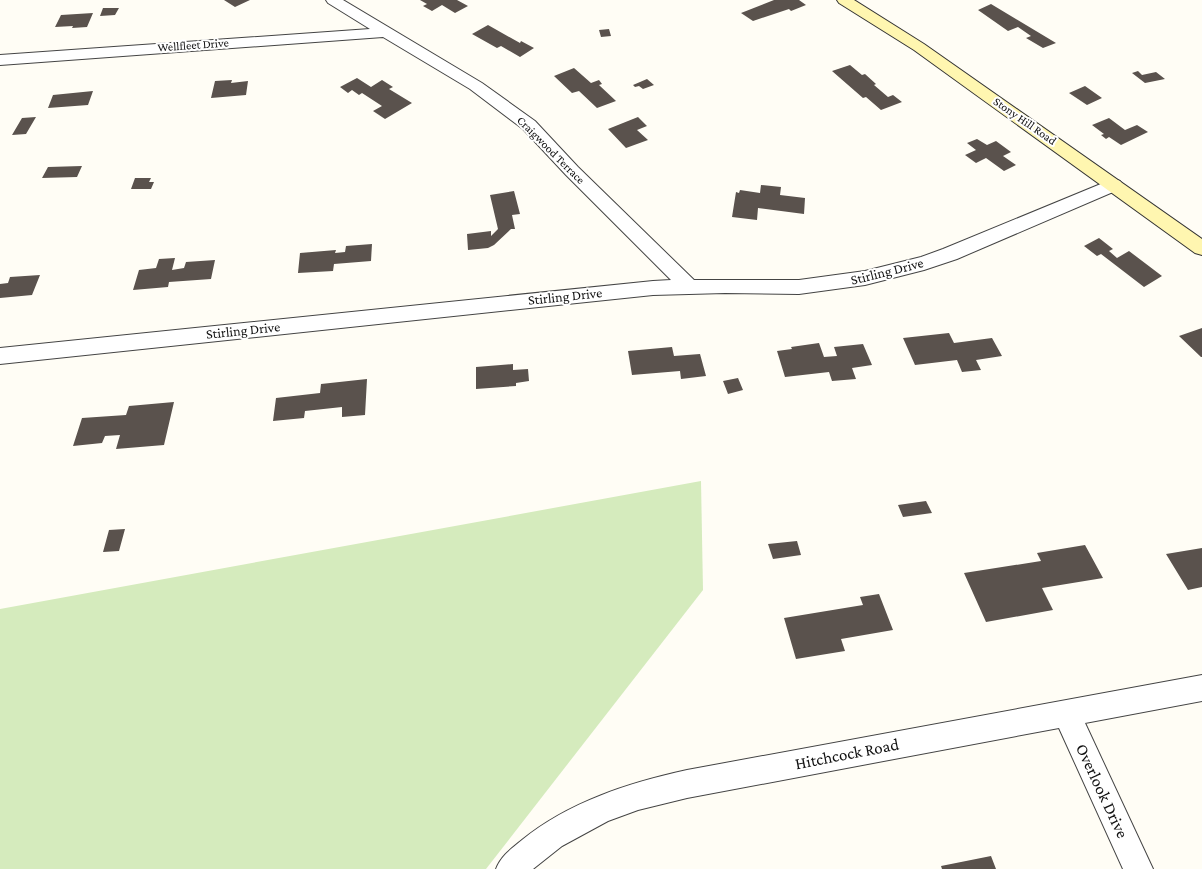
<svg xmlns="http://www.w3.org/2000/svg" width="1202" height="869" font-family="'Crimson Pro',serif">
	<rect width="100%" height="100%" fill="#fffdf5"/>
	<path fill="#d5ebbd" d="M701,481L703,590L486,869H0V609Z"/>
	<path fill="#5a524d" d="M224,0H250L235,7Z
		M420,0H457L468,6L455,13L442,5L432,11L423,6L427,4Z
		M774,0H799L806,5L791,11L789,9L753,21L741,13Z
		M991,4L1056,43L1043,48L1026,38L1031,36L1018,27L1008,31L978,10Z
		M103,8H119L115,15L100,16Z
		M93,13L87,27L72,28L73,26L55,27L61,15Z
		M488,25L520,43L521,41L534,48L520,57L501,46L497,48L472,34Z
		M609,29L611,36L601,37L599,30Z
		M850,65L862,75L865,74L876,84L874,85L888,97L893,95L902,102L881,110L866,97L863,98L832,71Z
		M574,68L591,83L599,80L602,84L599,85L616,101L597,108L579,91L572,93L554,76Z
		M1138,71L1142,75L1156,72L1165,79L1145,83L1132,73Z
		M357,78L371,87L382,80L393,87L389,89L412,103L385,119L373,111L382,106L362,93L359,95L352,90L348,93L340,87Z
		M647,79L654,85L643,89L639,86L635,87L633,85Z
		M232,80L231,83L248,81L246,95L211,98L215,81Z
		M1085,86L1102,98L1087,105L1069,93Z
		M93,91L88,105L48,108L53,95Z
		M36,117L26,134L12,135L22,118Z
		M638,117L647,126L637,130L648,140L626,148L608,129Z
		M1109,118L1125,130L1137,125L1148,132L1121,145L1109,137L1106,139L1101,135L1104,134L1092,125Z
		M977,139L987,145L996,141L1011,152L1003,156L1016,165L1004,171L986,158L976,163L965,155L976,150L967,143Z
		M82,166L77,177L42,178L48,167Z
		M135,178H151L149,182H154L151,189H131Z
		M761,185L781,187L780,195L805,198L804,214L758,208L757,220L732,217L736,192L739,193L740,190L760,193Z
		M514,191L520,214L512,215L515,229H511L494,245L488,248L468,250L467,234L491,231V236L498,229L490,195Z
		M1099,238L1113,249L1109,251L1117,258L1129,251L1162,276L1144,287L1101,254L1097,256L1084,246Z
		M372,244L371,261L334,264L333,271L298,273L300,253L336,250L335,253L345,252L346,246Z
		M175,258L172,270L184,268L186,262L215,260L211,279L169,282L168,287L133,290L139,270L156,268L159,259Z
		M40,275L32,295L0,298V284L8,283L10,277Z
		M1202,328V357H1201L1179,336Z
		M949,333L954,343L992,338L1002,356L976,360L981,370L962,372L957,360L915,365L903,338Z
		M819,343L824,357L837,356L834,347L863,344L872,365L852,368L856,379L832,381L829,372L785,377L777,351L792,349L791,347Z
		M672,347L674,356L700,354L706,376L681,379L680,371L632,375L628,351Z
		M513,364V370L528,369L529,381L516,383V386L476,389V367Z
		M738,378L743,390L728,394L723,381Z
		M367,379L365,415L342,417V407L305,411L304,418L273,421L276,398L320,393L321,384Z
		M174,402L164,445L116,449L120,435L105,436L102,443L73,446L82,418L126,415L129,406Z
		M926,501L932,513L903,517L898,505Z
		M125,529L119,551L103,552L109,530Z
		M797,541L801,555L773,559L768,544Z
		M1085,545L1103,578L1042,588L1053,610L986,622L964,573L1041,561L1037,553Z
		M1202,548V587L1188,590L1166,554Z
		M879,594L893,630L841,639L845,651L796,659L784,618L863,605L860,597Z
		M991,856L996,869H942L941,866Z"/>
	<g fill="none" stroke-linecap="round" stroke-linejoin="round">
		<defs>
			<path id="street" d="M326,0H343L482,83L535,121L578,167L694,280H799L865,271L921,257L943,249L1108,181L1114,179L1120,181L1123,185L1120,189L957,259L924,270L865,285L799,294L725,293L653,295L0,364V348L653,281L671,280L566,175L523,129L470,89L383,37L0,65V55L370,29L328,3Z
				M1202,675V701L1085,723L1153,869H1123L1059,728L687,798L638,810L608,821L562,846L533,869H496C501,856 511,849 522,840C569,802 628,783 687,770Z"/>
			<path id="secondary" d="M837,0H854L924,44L1202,239V255L1195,253L914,50L839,3Z"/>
		</defs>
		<use href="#street" stroke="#444" stroke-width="2"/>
		<use href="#secondary" stroke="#333" stroke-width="2"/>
		<use href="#street" fill="#fff" fill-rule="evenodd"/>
		<use href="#secondary" fill="#fff6b0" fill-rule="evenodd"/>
	</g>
	<g text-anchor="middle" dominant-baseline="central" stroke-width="4" stroke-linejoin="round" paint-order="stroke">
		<g font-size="12" fill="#111" stroke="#fff">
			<text transform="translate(193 45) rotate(-4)">Wellfleet Drive</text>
			<text transform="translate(1025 121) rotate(35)">Stony Hill Road</text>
			<text transform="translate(551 150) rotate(45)">Craigwood Terrace</text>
		</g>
		<g font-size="14" fill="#111" stroke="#fff">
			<text transform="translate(887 271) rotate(-14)">Stirling Drive</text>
			<text transform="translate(565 296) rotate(-6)">Stirling Drive</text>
			<text transform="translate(243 330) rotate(-6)">Stirling Drive</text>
		</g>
		<g font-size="17" fill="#111" stroke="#fff">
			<text transform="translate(847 754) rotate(-11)">Hitchcock Road</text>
			<text transform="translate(1102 791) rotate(65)">Overlook Drive</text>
		</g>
	</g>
</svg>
